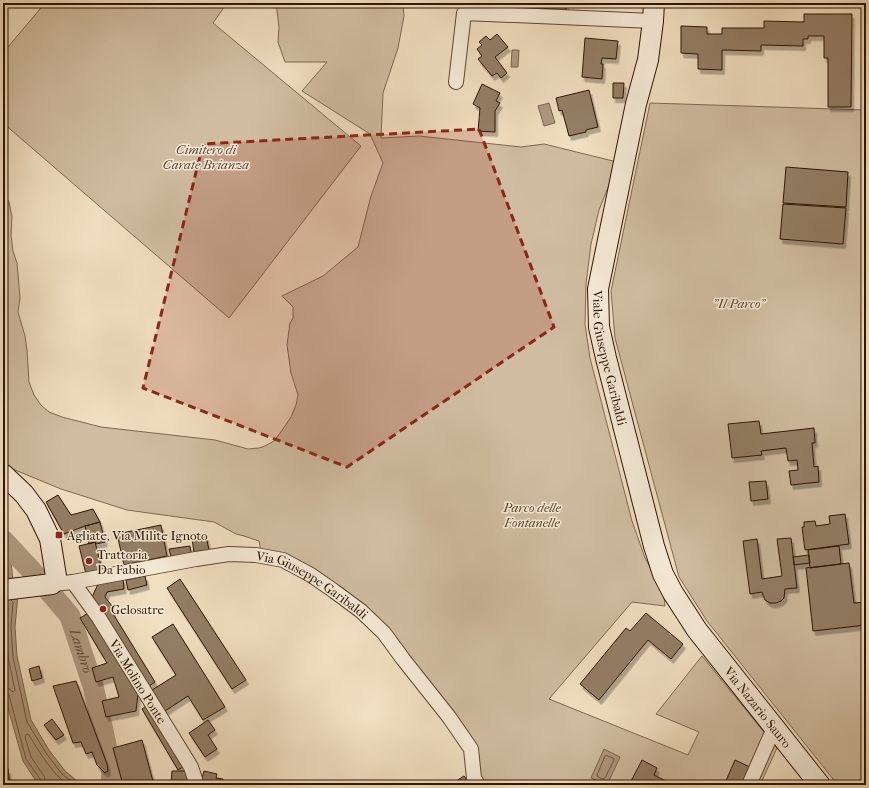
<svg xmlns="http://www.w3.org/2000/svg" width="869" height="788" font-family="'IM FELL French Canon',serif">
	<defs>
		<filter id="shadow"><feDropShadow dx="2.5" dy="4.5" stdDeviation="0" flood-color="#0004"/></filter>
	</defs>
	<rect width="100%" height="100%" fill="#f1dfc1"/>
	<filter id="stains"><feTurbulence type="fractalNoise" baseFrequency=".005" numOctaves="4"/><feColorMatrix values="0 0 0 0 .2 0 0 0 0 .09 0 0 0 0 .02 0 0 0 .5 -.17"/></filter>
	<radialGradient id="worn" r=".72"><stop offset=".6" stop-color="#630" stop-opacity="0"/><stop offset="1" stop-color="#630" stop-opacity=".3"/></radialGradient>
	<path fill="#d0bda1" stroke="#7f6952" d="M45,3H227L213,23L361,146L229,318L3,123V53Z
		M276,3H403L404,16L398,48L383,93L381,138L419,136L521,147L544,144L617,162L611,180L599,210L591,244L586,284L585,324L590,358L632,521L645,558L660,586L664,597L665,606L632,602L549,699L688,755L699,732L656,714L702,656L777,748L760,785H478L471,749L403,659L334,591L262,557L259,541L244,536L236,534L214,522L127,510L61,489L3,465V191L9,202L12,217L11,236L13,251L17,263L20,298L18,312L25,336L27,350L29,382L34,395L41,405L49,412L62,417L101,427L215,440L248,449L259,448L265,446L274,441L283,429L291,417L296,405L298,395L291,373L287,345L290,323L293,318V307L282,296L323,276L358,247L371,196L383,163L370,134L302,91L327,62H285L278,42L279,27Z
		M650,103L866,110V785L837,784L707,621L679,577L615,338L611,291Z"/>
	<path fill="#af9a80" stroke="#7b654e" d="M512,50H519L518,67H511Z
		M549,103L555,123L544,126L538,106Z
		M3,532L9,543L13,581L3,583Z
		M18,595L15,627L17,656L31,720L49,750L65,771L82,785H38L36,781L23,761L3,690V597Z
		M604,749L620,757L607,785L591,778Z"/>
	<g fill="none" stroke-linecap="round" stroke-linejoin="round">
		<path stroke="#6e5841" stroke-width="1" d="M3,540L6,545L8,576L7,578L3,579
			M11,600L13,602L11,627L13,657L27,722L46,753L62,774L76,785
			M3,606H6L8,608L6,627L8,657L15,690L13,692L8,688L3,687
			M3,692L7,693L9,695L26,759L40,779L41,785
			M608,756L613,758L614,760L605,778L603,779L598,777L597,775L605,756Z
			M46,785L44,776L31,757L25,737L27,734L29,735C40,753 51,772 68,785"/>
		<path stroke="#af9a80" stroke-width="21" id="s1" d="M3,540L31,570L70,616L93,686L104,735L112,774L111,785"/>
	</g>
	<path fill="#937e65" stroke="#2e1502" filter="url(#shadow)" d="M540,3H567L566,10L539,8Z
		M804,14H852L851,107H828V58H824V36H808V39H803V46L761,45V51L722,50V70L698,69V54L681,53V26L707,27V34H722V28H764V21L804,22Z
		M497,34L508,47L495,57L507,73L501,78L497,73L492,76L478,59L482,56L477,49L482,45L479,42L486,36L490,40Z
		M585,38L618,41L616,59L602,58L601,64H603L602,79L582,77Z
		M613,83H624L623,98H613Z
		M482,84L500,93L496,101L500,103L495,111V132L478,131L480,108L473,104Z
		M589,90L598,127L586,130V132L569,136L562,110L559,111L556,98Z
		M786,167L848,172L846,207L783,203Z
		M783,204L846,208L843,244L780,239Z
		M759,421L761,434L814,428L815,443H812L814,467L818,466L819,482L791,485L789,471L798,470L797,460L788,461L786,448L761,451L762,455L732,458L728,424Z
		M766,481L768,499L751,501L749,482Z
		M58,495L71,515L93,509L100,522L85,526L64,534L46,502Z
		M845,514L849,544L805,550L802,527H804V522L815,521L816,526L830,524L829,516Z
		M100,522L105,542L96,544L95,542L89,544L85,526Z
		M161,525L167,556L124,565L117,534Z
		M206,536L209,550L194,552L192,539Z
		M791,538L797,588L785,589L784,598L781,601L776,603H770L765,600L762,592L750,594L743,541L757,539L762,579L782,576L777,539Z
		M95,542L102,570L86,574L79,546Z
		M190,546L191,553L171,557L169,549Z
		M839,546L841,564L810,568L808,550Z
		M809,555L810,563L794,565L793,557Z
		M849,563L854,603L866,602V625L813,631L806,568Z
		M145,576L147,585L128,590L126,580Z
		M123,578L124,589L107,592L105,597L115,610L112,612L155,682L146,688L92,597L98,584Z
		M180,579L246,680L232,689L167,588Z
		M90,612L138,694L136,711L106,717L102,701L119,697L113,677L96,682L92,668L107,663L80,618Z
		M646,613L683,644L671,659L648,640L599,700L580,684L626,628L630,631Z
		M173,624L225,707L203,720L188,696L165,711L152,690L176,675L152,637Z
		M39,666L42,678L32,681L29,669Z
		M76,681L107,764L108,771L105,773L97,765L92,752L86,754L81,742L73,743L53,686Z
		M148,705L185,766L178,770L142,709Z
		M52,719L64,735L56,740L44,725Z
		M208,720L215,730L208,735L217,749L205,757L189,733Z
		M142,740L154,785H123L113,748Z
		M642,760L657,768L654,775L670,783L669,785H628L630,783Z
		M735,760L752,768L744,785H731L725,783Z
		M8,769L10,785H3V770Z
		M172,771H186L188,775L187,785H171Z
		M204,771L217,774L216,778L223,779L222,785H200Z
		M464,776L471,785H450Z"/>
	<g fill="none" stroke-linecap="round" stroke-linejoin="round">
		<defs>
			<g id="street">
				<path d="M456,82L464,13L653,21"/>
				<path id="s2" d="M73,582L99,618L156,710L191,767L195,779L194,785"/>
				<path id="s3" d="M52,584L73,582L196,559L229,554L256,555L283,560L311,575L334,591L361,611L384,633L403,659L449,717L471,749L474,778L478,785"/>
				<path d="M749,785L774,728"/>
			</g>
			<g id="secondary">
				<path id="s4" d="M654,3L653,21L648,60L636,104L598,289L599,327L606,358L654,546L663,574L673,593L697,630L820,785"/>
				<path d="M3,474L24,494L36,510L50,539L56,576L55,580L52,584L3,590"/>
			</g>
		</defs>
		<use href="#street" stroke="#5f4832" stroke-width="16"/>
		<use href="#secondary" stroke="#2e1502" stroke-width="22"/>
		<use href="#street" stroke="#f6ead7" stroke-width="14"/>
		<use href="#secondary" stroke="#f6ead7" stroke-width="20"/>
	</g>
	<path fill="#8f2418" fill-opacity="0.2" stroke="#8f2418" stroke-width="3" stroke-dasharray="8 5" stroke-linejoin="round" d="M479,129L554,327L347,467L143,388L203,144Z"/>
	<g fill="#8f2418" stroke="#f6ead7" stroke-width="1.5">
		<rect x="55" y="531" width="8" height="8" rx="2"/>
		<circle cx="89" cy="561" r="4"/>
		<circle cx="103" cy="609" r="4"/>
	</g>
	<g text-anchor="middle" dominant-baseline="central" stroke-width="3" stroke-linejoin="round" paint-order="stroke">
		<g font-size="13" font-style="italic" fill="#5f4732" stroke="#f6ead7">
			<text x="206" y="149">Cimitero di<tspan x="206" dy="15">Carate Brianza</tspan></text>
			<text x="739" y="303">"Il Parco"</text>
			<text x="532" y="507">Parco delle<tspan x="532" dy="15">Fontanelle</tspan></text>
		</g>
		<g font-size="13" fill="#2e1502" stroke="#f6ead7">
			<text stroke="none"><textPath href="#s4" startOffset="362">Viale Giuseppe Garibaldi</textPath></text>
			<text stroke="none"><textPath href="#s3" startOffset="271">Via Giuseppe Garibaldi</textPath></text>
			<text stroke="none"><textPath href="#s2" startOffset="119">Via Molino Ponte</textPath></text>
			<text stroke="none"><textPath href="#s4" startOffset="749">Via Nazario Sauro</textPath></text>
		</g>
		<g font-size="13" fill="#2e1502" stroke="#f6ead7" text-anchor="start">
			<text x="67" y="535">Agliate, Via Milite Ignoto</text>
			<text x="97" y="554">Trattoria<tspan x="97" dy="15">Da Fabio</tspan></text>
			<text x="111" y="609">Gelosatre</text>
		</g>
		<g font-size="14" font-style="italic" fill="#624a34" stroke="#f6ead7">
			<text stroke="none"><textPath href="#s1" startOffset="138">Lambro</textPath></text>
		</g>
	</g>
	<rect width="869" height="788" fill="none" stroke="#f1dfc1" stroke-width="16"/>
	<rect x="4" y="4" width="861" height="780" fill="none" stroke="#2e1502" stroke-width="2"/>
	<rect x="8" y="8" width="853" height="772" fill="none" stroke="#2e1502"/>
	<rect width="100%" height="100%" filter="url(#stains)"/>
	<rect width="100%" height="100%" fill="url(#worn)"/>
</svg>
